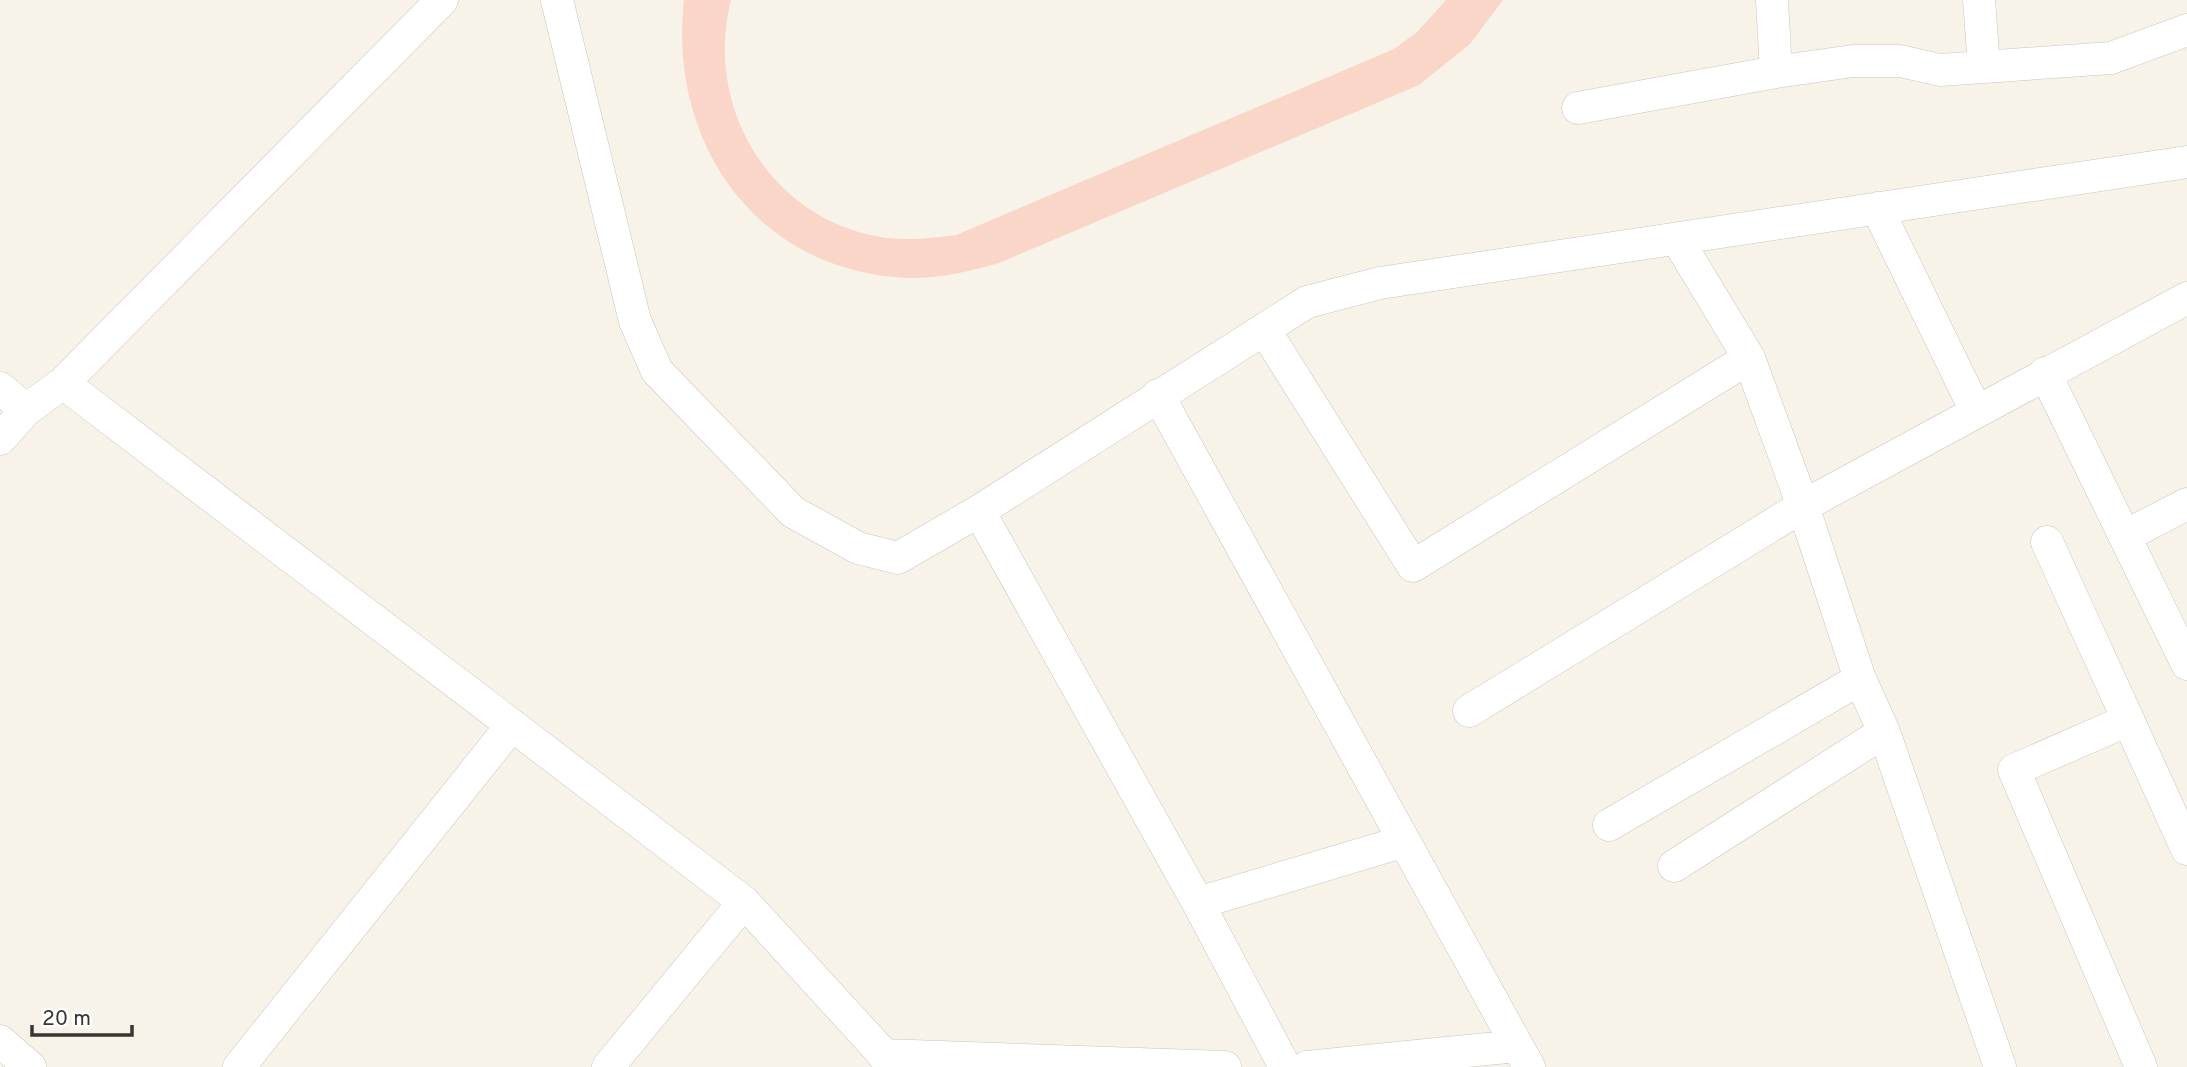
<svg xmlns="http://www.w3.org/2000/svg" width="2187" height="1067" font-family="Overpass,sans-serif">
	<rect width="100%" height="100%" fill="#f8f3e8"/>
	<path fill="#fad6c9" d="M684,0H731C705,101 763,208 866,234C896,242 926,239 956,235L1394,49L1417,32L1446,0H1503L1470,44L1419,85L999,263C965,273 930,281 894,277C750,264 668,137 684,0Z"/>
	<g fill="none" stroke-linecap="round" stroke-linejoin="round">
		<defs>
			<path id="minor" d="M442,0L63,383L744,902L895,1067
				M557,0L635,321L657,371L793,512L858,548L898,558L979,511L1307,302L1380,283L2187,162
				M1772,0L1776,72
				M1979,0L1984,66
				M1578,108L1776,72L1853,61H1900L1940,70L2111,58L2187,30
				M1877,208L1976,411
				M1677,239L1749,358
				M1264,329L1413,566L1749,358L1803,506L1860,679L1884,732L2000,1067
				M2045,373L2187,664
				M0,388L26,410
				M1158,395L1529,1067
				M0,439L26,410L63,383
				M979,511L1198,903L1285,1067
				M2125,536L2187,504
				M2047,542L2187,849
				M1469,711L1803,506L2187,298
				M2128,720L2014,770L2141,1067
				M1609,825L1860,679
				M1674,866L1884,732
				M1198,903L1402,842
				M0,1041L30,1067
				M883,1055L1225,1067
				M239,1067L512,725
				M608,1067L744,902
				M1307,1067L1517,1046"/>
		</defs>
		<use href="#minor" stroke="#cbc6bb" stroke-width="33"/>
		<use href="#minor" stroke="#fff" stroke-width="32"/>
	</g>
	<path d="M32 1025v10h100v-10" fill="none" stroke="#393733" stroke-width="3.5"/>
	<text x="42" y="1025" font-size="21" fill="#393733" stroke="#ffffff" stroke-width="5" paint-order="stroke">20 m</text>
</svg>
